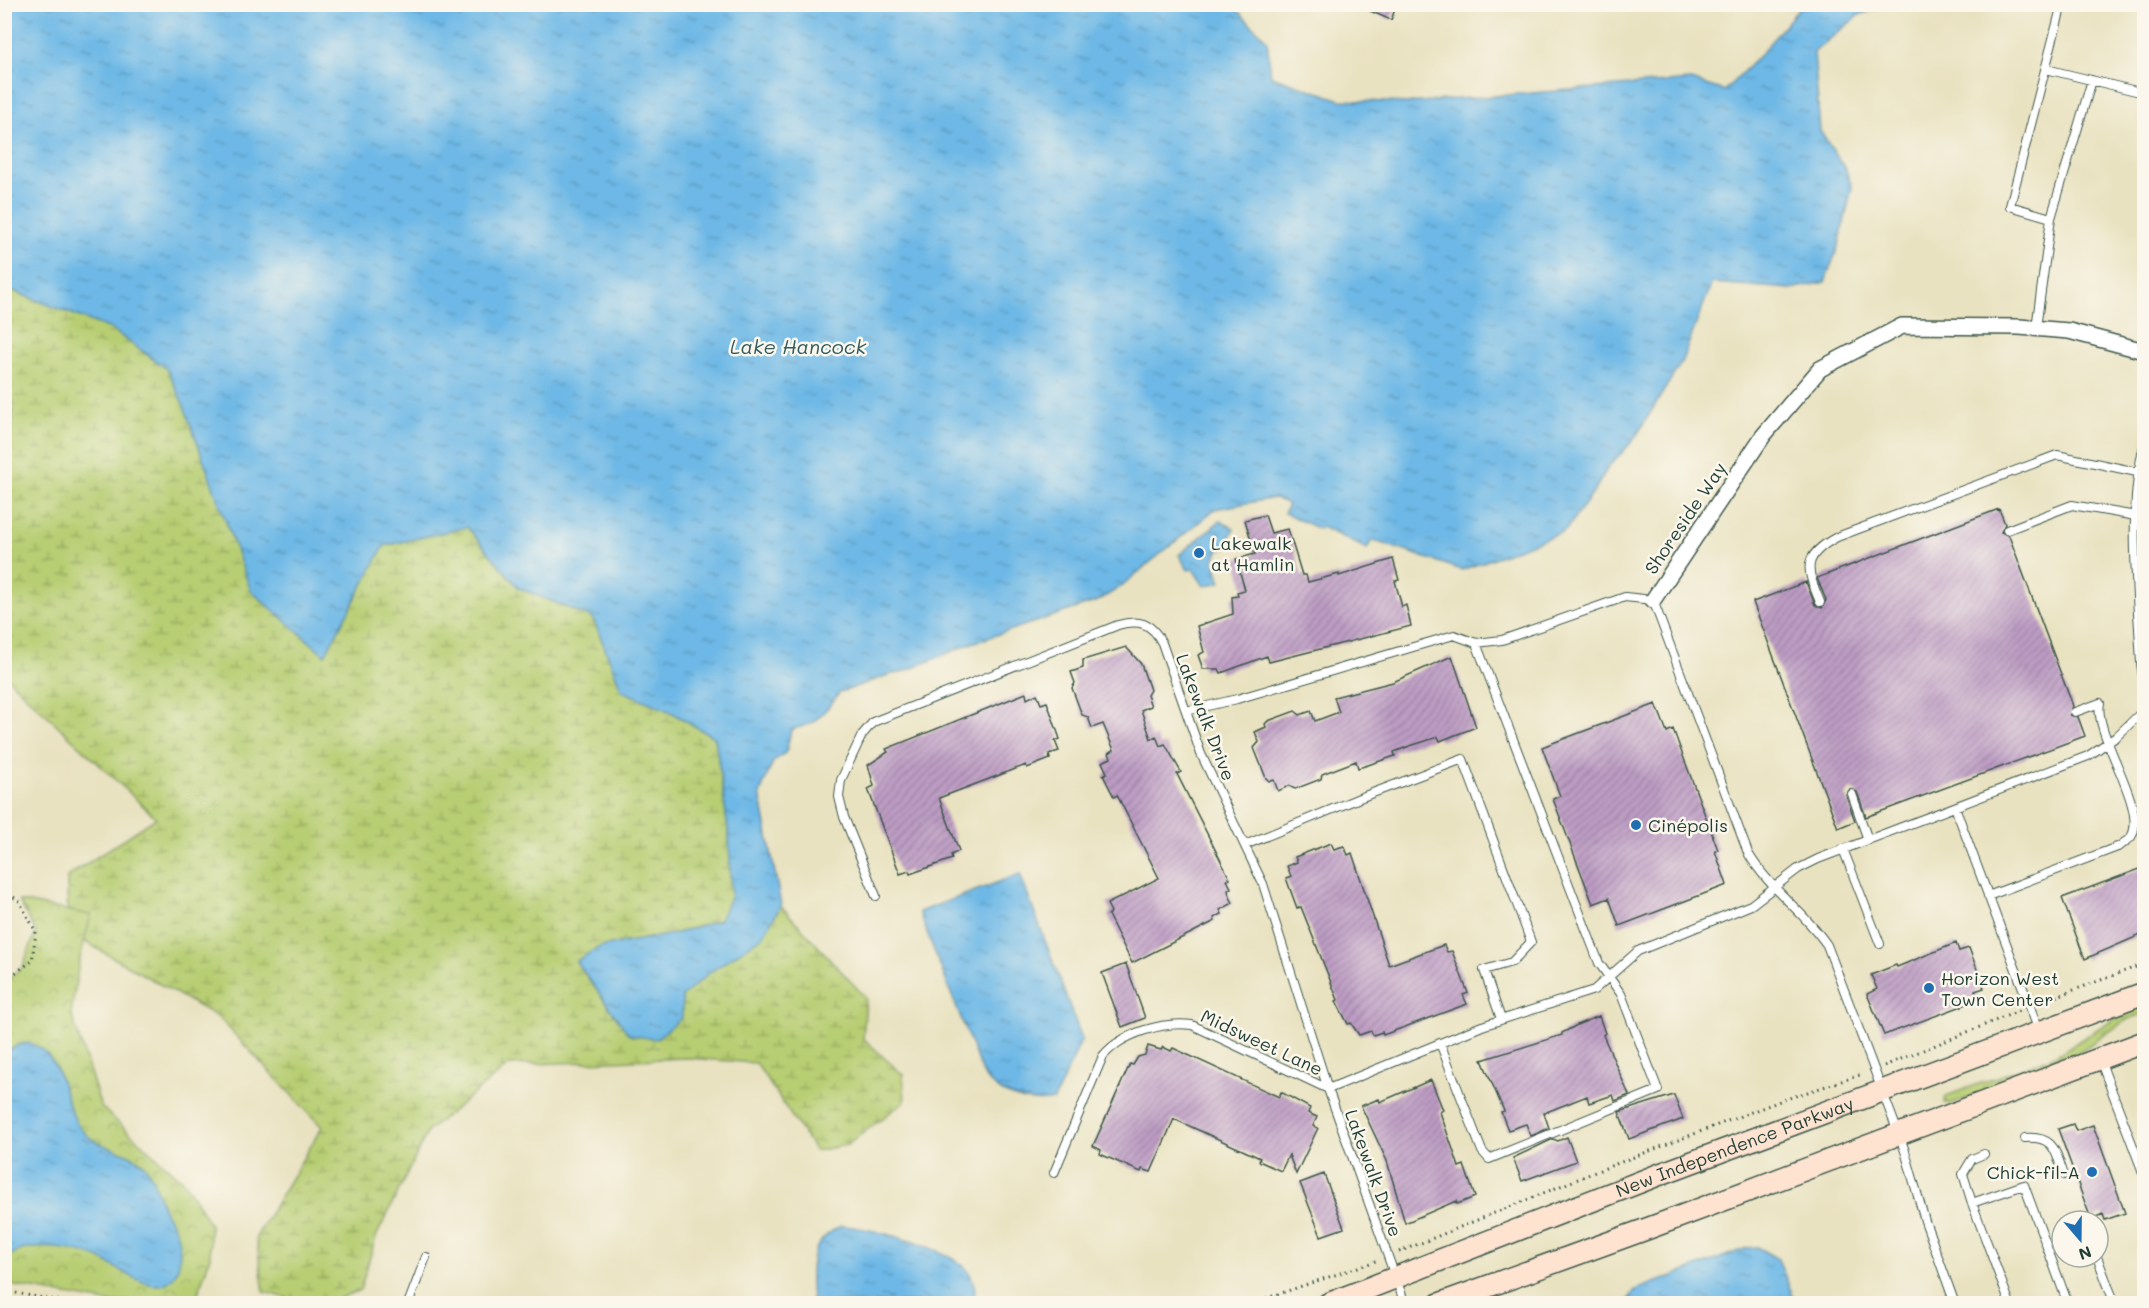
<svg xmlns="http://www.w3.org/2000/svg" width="2149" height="1308" font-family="Mali,sans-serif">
	<defs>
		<pattern id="wetland-marsh" width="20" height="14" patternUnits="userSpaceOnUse" patternTransform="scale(1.5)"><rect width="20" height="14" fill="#b8ce73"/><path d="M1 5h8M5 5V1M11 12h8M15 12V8" fill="none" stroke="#95a85f"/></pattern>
		<pattern id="park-crowns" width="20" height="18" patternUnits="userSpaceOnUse" patternTransform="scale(1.5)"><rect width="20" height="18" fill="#b8ce73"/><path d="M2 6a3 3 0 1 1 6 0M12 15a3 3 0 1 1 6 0" fill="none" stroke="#95a85f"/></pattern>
		<pattern id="water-ripples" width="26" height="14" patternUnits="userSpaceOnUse" patternTransform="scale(1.5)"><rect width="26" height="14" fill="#6db8e6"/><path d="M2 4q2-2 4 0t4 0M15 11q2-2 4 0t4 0" fill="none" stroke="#5997bb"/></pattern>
		<pattern id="building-hatch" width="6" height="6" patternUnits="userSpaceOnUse" patternTransform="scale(1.5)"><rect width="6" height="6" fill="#bd9cc4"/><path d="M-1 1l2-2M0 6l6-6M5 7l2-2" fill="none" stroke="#9980a0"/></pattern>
	</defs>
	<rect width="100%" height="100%" fill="#fbf7ec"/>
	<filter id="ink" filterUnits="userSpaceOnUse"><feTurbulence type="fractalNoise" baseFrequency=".0167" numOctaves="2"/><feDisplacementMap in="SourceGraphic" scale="12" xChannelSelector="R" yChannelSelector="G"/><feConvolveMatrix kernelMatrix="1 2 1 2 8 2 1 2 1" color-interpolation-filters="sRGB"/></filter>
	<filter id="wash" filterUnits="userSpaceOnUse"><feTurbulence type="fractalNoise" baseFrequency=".008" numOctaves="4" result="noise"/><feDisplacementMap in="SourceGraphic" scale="24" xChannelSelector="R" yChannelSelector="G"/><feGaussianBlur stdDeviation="1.35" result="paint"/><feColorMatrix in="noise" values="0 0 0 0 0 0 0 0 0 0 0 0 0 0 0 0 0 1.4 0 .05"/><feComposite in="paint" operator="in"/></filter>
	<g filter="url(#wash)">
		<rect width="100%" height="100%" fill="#e9e2c1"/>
		<path fill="url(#wetland-marsh)" stroke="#6c8654" stroke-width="1.5" d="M5,288L111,329L167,369L184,406L325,654L384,546L467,527L519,588L593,618L622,691L669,711L715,738L729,835L731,895L720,921L673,934L599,947L576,962L628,1033L682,997L709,973L763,936L781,906L866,998L863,1038L903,1075L905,1101L847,1145L815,1151L756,1063L687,1058L509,1065L428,1131L376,1237L360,1290L325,1304L307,1303L264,1292L256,1237L322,1127L218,1017L68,932L67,877L156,818L5,676L4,505L14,405L5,389Z"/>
		<path fill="url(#park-crowns)" stroke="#6c8654" stroke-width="1.5" d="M19,901L91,915L79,962L71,1013L101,1107L186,1184L210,1225V1257L195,1303H112L5,1284L4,981L22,968L36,932Z
			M2144,1003V1013L2125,1021L2064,1062L1950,1105L1944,1103L1946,1096L2057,1055L2126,1011Z"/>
		<path fill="url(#water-ripples)" stroke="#467a8d" stroke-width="1.5" d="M4,5H1232L1267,40L1271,76L1341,100L1408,103L1691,80L1724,91L1758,57L1802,5H1887L1859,15L1814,52L1820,131L1846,170L1852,187L1840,241L1825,282L1791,289L1712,283L1681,363L1633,441L1609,466L1591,496L1565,531L1462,570L1372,540L1367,549L1322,527L1319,529L1284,513L1288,504L1275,498L1215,509L1119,588L1098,601L972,643L901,673L891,674L839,693C836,699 819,718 813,722C808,726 797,727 791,730L786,752L773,762L760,793L781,905L763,936L709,973L682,997V1018L656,1039L629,1035L576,961L599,947L673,934L720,920L731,895L729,835L715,738L669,711L622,691L593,618L519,588L467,527L384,546L325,655L251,591L184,406L167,369L111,329L5,288Z
			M1220,521L1234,528L1223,550L1219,549L1214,560L1221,582L1204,586L1193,569L1188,570L1179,555Z
			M1020,874L1082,1039L1054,1100C1029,1105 996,1096 982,1072L919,912Z
			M30,1043C66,1055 60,1103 82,1130C98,1149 123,1147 141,1162C155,1174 157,1196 165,1212C167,1217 172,1221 174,1227C182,1243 184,1276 164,1284C144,1291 112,1262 93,1256C74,1249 50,1246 30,1248C22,1248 14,1255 5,1256V1052L20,1044Z
			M841,1226C869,1227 936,1246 960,1263C972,1271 978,1289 973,1303H812C810,1270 806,1243 841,1226Z
			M1757,1247L1778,1259L1796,1303H1626L1635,1290L1747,1248Z"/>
		<g id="blocks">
			<path fill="url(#building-hatch)" d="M1354,4H1397L1391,20Z
				M1999,509L2005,524L2001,532L2009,536L2073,706L2070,715L2078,717L2085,736L1866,817L1857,792L1850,789L1846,795L1855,821L1838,828L1753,602L1806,582L1815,605L1822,608L1826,600L1817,578Z
				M1265,515L1271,533L1288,529L1302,575H1306L1308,582L1339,574V576L1393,559L1399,580L1395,581L1402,607L1406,605L1411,626L1269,662L1267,656L1221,673L1219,669H1203L1198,655L1204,652L1197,626L1233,614L1232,597L1238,596L1237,592L1245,590L1236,559L1255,554L1245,520Z
				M1126,647L1141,664L1150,690L1147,695L1151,706L1141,710L1151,739L1156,736L1160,746L1165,744L1181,772L1177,774L1230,879L1227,880L1231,888L1228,890L1229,895L1233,903L1220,910L1222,914L1214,918L1215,921L1132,963L1108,915L1111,912L1107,904L1159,878L1117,795L1114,797L1103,775L1107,773L1102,762L1111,758L1109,753L1114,750L1103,724L1092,728L1088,717L1082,715L1072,688L1075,683L1071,672L1083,668V660Z
				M1452,656L1476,727L1440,741L1438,737L1407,747L1394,752L1395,756L1368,765L1358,768L1356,761L1322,774L1321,779L1295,789L1289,786L1278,791L1274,780L1269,781L1266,778L1254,748L1259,742L1255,732L1266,727L1265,724L1268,721L1295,711L1300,715L1311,711L1315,721L1339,712L1334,697L1393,682Z
				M1026,693L1027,699L1037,694L1041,704L1047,702L1060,739L1055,741L1059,751L1049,754L1050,759L1027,768L1026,765L939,798L959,851L951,855L952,859L910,874L909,871L900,874L868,789L874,786L868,765L888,752L886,749Z
				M1656,704L1667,732L1673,729L1718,850L1715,851L1727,885L1619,926L1609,898L1593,904L1553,799L1560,796L1542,747Z
				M1331,843L1334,849L1344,846L1348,855L1352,853L1389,965L1444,945L1447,952L1452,951L1468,993L1463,995L1467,1004L1383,1035L1382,1032L1373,1035L1371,1031L1359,1035L1351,1023L1348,1024L1336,1001L1338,1000L1301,907L1297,908L1286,878L1291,876L1287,866L1297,862L1295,857Z
				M2145,867V933L2085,959L2062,898Z
				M1956,943L1959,951L1969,948L1984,988L1975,991L1978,1000L1884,1035L1867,994L1877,989L1871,975L1896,965L1897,967Z
				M1126,964L1145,1018L1122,1027L1102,973Z
				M1599,1016L1605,1033L1603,1035L1629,1095L1615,1101L1613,1095L1589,1103L1587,1096L1544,1113L1549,1128L1531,1136L1526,1124L1508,1130L1501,1112L1504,1111L1482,1060L1562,1035V1033L1579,1024Z
				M1148,1046L1161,1050L1163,1047L1171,1051L1173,1048L1279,1097L1281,1092L1310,1108L1308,1113L1317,1117L1313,1126L1318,1128L1296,1174L1289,1155L1281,1171L1259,1161L1260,1158L1174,1119L1151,1172L1142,1169L1141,1172L1100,1154L1101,1150L1093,1146L1130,1064L1133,1065L1138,1057L1145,1055Z
				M1431,1080L1443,1110L1440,1112L1459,1167L1464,1165L1475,1197L1457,1204L1456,1201L1405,1223L1387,1161L1361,1106L1379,1099L1380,1102Z
				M1674,1095L1683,1119L1629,1139L1619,1112Z
				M2073,1124L2076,1131L2093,1125L2125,1213L2105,1220L2103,1214L2091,1219L2058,1129Z
				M1567,1137L1576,1161L1522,1181L1513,1158L1553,1139L1558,1141Z
				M1324,1174L1344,1228L1321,1236L1300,1183Z"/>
		</g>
	</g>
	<g filter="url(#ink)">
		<use href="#blocks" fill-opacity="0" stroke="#3d5649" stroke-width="1.5"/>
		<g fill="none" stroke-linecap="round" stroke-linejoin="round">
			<defs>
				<path id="lane" d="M2046,69L2144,93
					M2051,218L2092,80
					M2036,328L2051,218L2010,206L2062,4
					M2144,446C2127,510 2138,596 2141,664L2144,682
					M2007,530L2072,505L2136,516
					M1820,602C1807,570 1800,557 1837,537L2057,455L2137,472
					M1186,711L1237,699L1454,635L1476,643L1502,640L1625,597L1653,600L1748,853C1769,889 1803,910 1827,945L1905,1151L1925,1221L1955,1304
					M1852,794L1868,840
					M1955,807L2039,1031
					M2135,823L2144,819
					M1245,845L1362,797L1463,759L1531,942L1512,962L1484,970L1501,1019
					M1843,849L1880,944
					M876,896L844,817L839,797L841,780L862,735L873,722L1118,625C1139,619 1152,623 1162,643L1201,754L1263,884L1328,1089L1405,1304
					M1988,896L2120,846C2123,843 2129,840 2131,837C2149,809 2093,734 2100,703L2075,712
					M1440,1043L1482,1151L1489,1159L1658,1090L1621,994L1599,963L1476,643
					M2100,1060L2144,1175
					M2025,1138C2055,1136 2055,1151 2064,1175
					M1054,1173L1103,1056C1122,1033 1164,1021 1192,1025L1328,1089L1482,1026L1594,990L1638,951L1751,905L1798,869L1818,859L2088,756L2116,737L2144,710
					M1972,1203L1963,1174L1972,1159L1984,1154
					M2097,1257L2115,1304
					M408,1304L426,1257
					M2010,1304L1972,1203L2024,1185L2068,1304
					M2140,1304L2144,1302"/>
				<path id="street" d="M1653,600L1763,436L1820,369L1902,326L2019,327L2069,331L2144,351"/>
				<g id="secondary">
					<path id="s1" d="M1328,1304L1663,1173L2144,993"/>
					<path d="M1439,1304L1652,1227L2144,1042"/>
				</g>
			</defs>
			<use href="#lane" stroke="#3d5649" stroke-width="10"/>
			<use href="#street" stroke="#3d5649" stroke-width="18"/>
			<use href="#secondary" stroke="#3d5649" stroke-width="24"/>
			<path stroke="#3d5649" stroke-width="3" stroke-dasharray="1.5 4.5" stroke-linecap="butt" d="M4,890L19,901L36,932L32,961L4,981
				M2039,1003L2144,964
				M1884,1066L2019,1011
				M1399,1252L1595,1172L1780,1101L1863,1074
				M4,1291L78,1304
				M1249,1304L1376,1261"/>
			<use href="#lane" stroke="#fff" stroke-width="8"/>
			<use href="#street" stroke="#fff" stroke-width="15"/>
			<use href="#secondary" stroke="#fee3d1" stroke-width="21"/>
		</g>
	</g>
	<g fill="#1f6fb2" stroke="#fbf7ec" stroke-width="2">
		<circle cx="1199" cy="553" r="6"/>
		<circle cx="1636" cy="825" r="6"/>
		<circle cx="1929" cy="988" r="6"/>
		<circle cx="2092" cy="1172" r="6"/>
	</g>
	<g text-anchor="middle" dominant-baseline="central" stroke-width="5" stroke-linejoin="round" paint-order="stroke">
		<g font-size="18" fill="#1f3d34" stroke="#fbf7ec">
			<text transform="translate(1685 518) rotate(-56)">Shoreside Way</text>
			<text transform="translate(1206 717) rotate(69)">Lakewalk Drive</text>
			<text transform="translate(1262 1042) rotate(25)">Midsweet Lane</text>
			<text stroke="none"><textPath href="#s1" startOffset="436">New Independence Parkway</textPath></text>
			<text transform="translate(1374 1173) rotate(70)">Lakewalk Drive</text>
		</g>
		<g font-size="18" fill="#1f3d34" stroke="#fbf7ec" text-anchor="start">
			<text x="1211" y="543">Lakewalk<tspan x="1211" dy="21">at Hamlin</tspan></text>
			<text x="1648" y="825">Cinépolis</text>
			<text x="1941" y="978">Horizon West<tspan x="1941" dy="21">Town Center</tspan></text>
			<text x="2080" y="1172" text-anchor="end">Chick-fil-A</text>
		</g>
		<g font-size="20" font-style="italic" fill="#325c60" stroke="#fbf7ec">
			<text x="798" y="346">Lake Hancock</text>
		</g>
	</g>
	<rect width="2149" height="1308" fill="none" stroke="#fbf7ec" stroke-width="24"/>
	<g transform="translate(2080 1239) rotate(160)"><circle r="28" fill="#fbf7ec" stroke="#a3ada2" stroke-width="1.5"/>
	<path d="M0-4.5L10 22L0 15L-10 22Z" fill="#1f6fb2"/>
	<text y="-9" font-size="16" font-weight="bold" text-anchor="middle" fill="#1f3d34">N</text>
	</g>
</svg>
